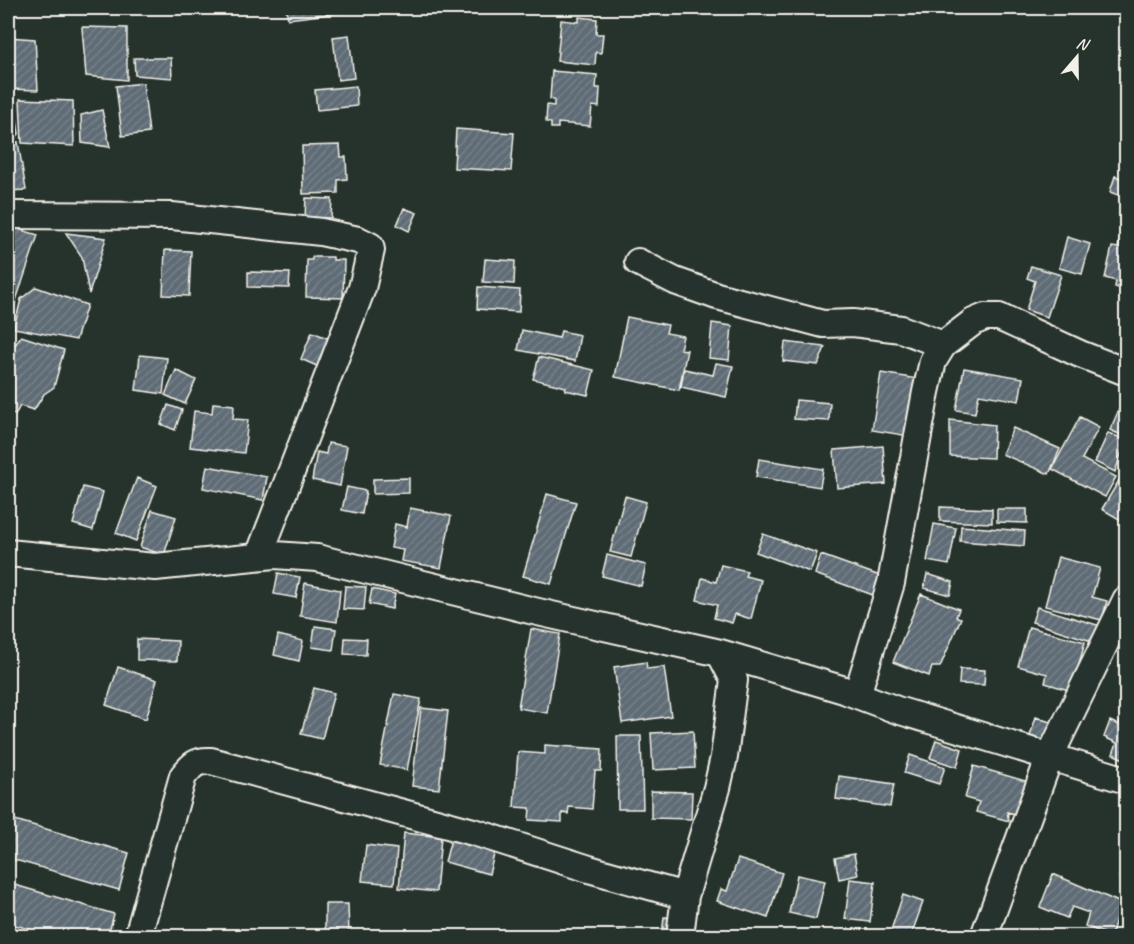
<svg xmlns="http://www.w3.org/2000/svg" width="1134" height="944" font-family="Caveat,sans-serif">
	<defs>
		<pattern id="building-hatch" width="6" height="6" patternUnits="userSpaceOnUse" patternTransform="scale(1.5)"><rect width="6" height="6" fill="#5e6c76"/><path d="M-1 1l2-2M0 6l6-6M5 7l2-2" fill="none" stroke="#76818a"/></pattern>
	</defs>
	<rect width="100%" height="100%" fill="#26332d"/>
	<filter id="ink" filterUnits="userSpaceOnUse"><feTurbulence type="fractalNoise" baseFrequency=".0167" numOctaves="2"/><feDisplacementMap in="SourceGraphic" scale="12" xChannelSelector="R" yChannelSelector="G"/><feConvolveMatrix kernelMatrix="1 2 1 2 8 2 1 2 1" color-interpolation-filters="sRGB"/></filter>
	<g filter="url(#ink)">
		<path fill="url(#building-hatch)" stroke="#f4f1e8" stroke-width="1.5" d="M286,8H354V11L288,19Z
			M579,17L597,19L596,34H603L601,53L596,52L595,65L557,61L561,20L579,22Z
			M82,27L127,28V80L86,76Z
			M349,35L354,78L338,80L333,37Z
			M8,37L35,39L38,90L8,89V48L11,47Z
			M134,58H171L172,78L135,75Z
			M552,71L597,75L596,88H600L599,107L592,106L590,126L558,123V128H551V123L546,122L547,105L554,106V100L550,99Z
			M143,83L149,133L122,136L116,86Z
			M356,86L357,106L317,110L315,90Z
			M8,97H13L19,134L13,140H8Z
			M20,99L73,101L74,146L22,143Z
			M102,110L110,147L82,143L81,115Z
			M456,129L514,133L511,171L454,168Z
			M18,142L26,190L8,191V144Z
			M340,145L341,157H346L347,179L338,180V193L303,194L302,146Z
			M1115,176L1126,180V198L1110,192Z
			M306,198L332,199L331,218L305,217Z
			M404,208L417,213L409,231L397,225Z
			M1124,223H1126V290L1115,287L1116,281L1105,278L1112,247L1118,248Z
			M8,226L38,235L10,318L8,317Z
			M66,233L106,238L89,294L82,257Z
			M1067,237L1090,244L1082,274L1059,268Z
			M165,250L191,251L189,296L163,295Z
			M312,257H333V260H344L343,298L306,297L307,260H312Z
			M485,259L515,261L514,284L483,282Z
			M1031,266L1061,275L1047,317L1026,310L1035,281L1027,278Z
			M248,272L290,273L289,288L248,287Z
			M36,287L87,305L76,340L14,328L21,299Z
			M478,287L520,290L519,312L477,309Z
			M627,317L668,325L666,333L683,336L680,349L687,350L679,390L615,377Z
			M712,323L732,326L729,360L709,358Z
			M522,330L559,338L561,331L580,335L575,361L518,350Z
			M312,332L330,339L319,367L301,359Z
			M21,336L64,350L54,387L44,394L34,410L20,406L15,415L8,411V362L10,352Z
			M785,342L825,347L818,365L783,361Z
			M140,355L167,358L163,394L136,390Z
			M539,357L594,370L588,395L565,390L566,387L533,379Z
			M716,363L733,366L726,397L681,387L684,369L713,375Z
			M964,368L1023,378L1019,401L979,394L975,413L956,410Z
			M176,370L196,380L185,404L165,395Z
			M881,373L918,379L909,436L872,430Z
			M796,400L830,403L829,421L794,419Z
			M213,403L234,405L233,419L248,420L244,453L190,447L194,411L212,413Z
			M168,405L182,410L175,430L161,424Z
			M1121,405L1126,408V437L1110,430Z
			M1080,417L1099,427L1082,459L1116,477L1105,497L1052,469Z
			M950,420L994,425L993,458L950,456Z
			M1013,428L1060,449L1049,474L1002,454Z
			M1108,433L1126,440L1115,472L1095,462Z
			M328,443L347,446L340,486L312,480L317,452L326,454Z
			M883,446L886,484L837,488L834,450Z
			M1126,456V472L1120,470Z
			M759,459L823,469L820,487L756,477Z
			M207,466L267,477L263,500L203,488Z
			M1121,477L1126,480V523L1102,509Z
			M137,478L157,486L136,541L116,533Z
			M409,478V493L373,494V479Z
			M83,487L103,492L93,530L73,524Z
			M347,487L366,491L362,514L342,510Z
			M547,494L576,502L551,584L523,576Z
			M625,496L646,502L631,557L610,552Z
			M940,507L992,509V523L940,521Z
			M410,508L451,516L441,568L401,561L403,550L391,548L395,524L407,527Z
			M997,509H1027V523L997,522Z
			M152,510L176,517L164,555L140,547Z
			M934,524L956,528L949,565L927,561Z
			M961,526L1025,531L1024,546L960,541Z
			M763,534L817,553L810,572L756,552Z
			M607,555L646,565L641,586L602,576Z
			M821,555L880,576L873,595L815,574Z
			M1058,557L1100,568L1092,597L1107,601L1102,620L1045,606Z
			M721,565L747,571L745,576L761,580L751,619L735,614L732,623L714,618L717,605L697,600L702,578L716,582Z
			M278,573L300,577L296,598L274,594Z
			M927,574L953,582L950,595L924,588Z
			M305,583L340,590L337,622L300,616Z
			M345,586L366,587L364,610L343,609Z
			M372,589L395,594L392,609L369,604Z
			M921,594L959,609L956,617L961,618L940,667H932L929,676L893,662Z
			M1037,607L1104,627L1101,644L1032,622Z
			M315,626L336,629L333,650L312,647Z
			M1029,627L1085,642L1072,691L1045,683L1047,674L1018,666Z
			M531,629L560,634L547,713L518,708Z
			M278,635L303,641L299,661L274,655Z
			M345,638L367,639L366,655L344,654Z
			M137,639L178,641L177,661L137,660Z
			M646,662L647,669L664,667L671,716L622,723L614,667Z
			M118,667L157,680L146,719L106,705Z
			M960,669L985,670L984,685L959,684Z
			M1126,672V693L1119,690Z
			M314,688L334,693L322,739L301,734Z
			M394,694L421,699L407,770L380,765Z
			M1126,706V760L1113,754L1117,743L1104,737L1110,721L1119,725Z
			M421,708L448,711L439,789L412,786Z
			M1036,717L1058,725L1050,746L1029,739Z
			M693,731L695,768L653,770L651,733Z
			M617,736H641L643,809H618Z
			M936,740L962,749L957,767L930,758Z
			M545,745L602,749L601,771H595L592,809L569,807L568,814L562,813V822L529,820L530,808L514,807L518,752L545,754Z
			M910,755L945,767L939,784L904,773Z
			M974,766L1032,783L1023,816L1007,812L1009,821L976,812L979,802L965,798Z
			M839,776L894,784L890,807L836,799Z
			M651,791L692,792L691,819L651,818Z
			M8,818L129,853L119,890L8,858Z
			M404,833L441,837L436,892L399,888Z
			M451,839L495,851L489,874L445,862Z
			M366,845L397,849L394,884L362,881Z
			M854,854L858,875L839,879L835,858Z
			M1126,856V879L1119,877Z
			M738,859L782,873L768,918L717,901L721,889L727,891Z
			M1053,874L1121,903L1111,936L1085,926L1089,913L1072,907L1067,918L1040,907Z
			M797,875L825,881L816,919L789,913Z
			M850,879L875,882L870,922L845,919Z
			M8,883L114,914L108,936H54L8,923Z
			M903,895L923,902L911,936H889Z
			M325,904H348L349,936H325Z
			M664,917L678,918L676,936H662Z
			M1046,930L1074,936H1044Z
			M618,931L637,934L636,936H617Z
			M440,933L466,936H440Z"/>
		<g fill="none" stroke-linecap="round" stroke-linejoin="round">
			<defs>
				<path id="street" d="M8,215L172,216L321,232L358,240L370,246L371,250L362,288L259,556
					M638,262L675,281L717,296L823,324L853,323L901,329L943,345
					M8,553L155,567L275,555L317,558L538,612L720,653L841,689L897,710L1126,780
					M857,695L891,583L926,392L933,361L943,345L973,322L985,317H999L1080,354L1126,372
					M138,936L183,776C192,765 196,760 211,761L477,833L589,869L685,896L717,788L724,757L734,680L720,653
					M680,936L685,896
					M984,936L1050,756L1126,600"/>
			</defs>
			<use href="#street" stroke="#f4f1e8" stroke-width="30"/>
			<use href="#street" stroke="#26332d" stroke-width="26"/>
		</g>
	</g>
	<rect width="1134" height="944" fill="none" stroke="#26332d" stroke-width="30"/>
	<rect x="15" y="15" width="1104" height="914" fill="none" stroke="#f4f1e8" stroke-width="2" filter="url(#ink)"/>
	<g transform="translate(1077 57) rotate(20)" stroke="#26332d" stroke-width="4.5" paint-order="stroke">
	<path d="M0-4.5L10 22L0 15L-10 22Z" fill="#f4f1e8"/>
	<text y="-9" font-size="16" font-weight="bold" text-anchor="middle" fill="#f4f1e8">N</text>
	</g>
</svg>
